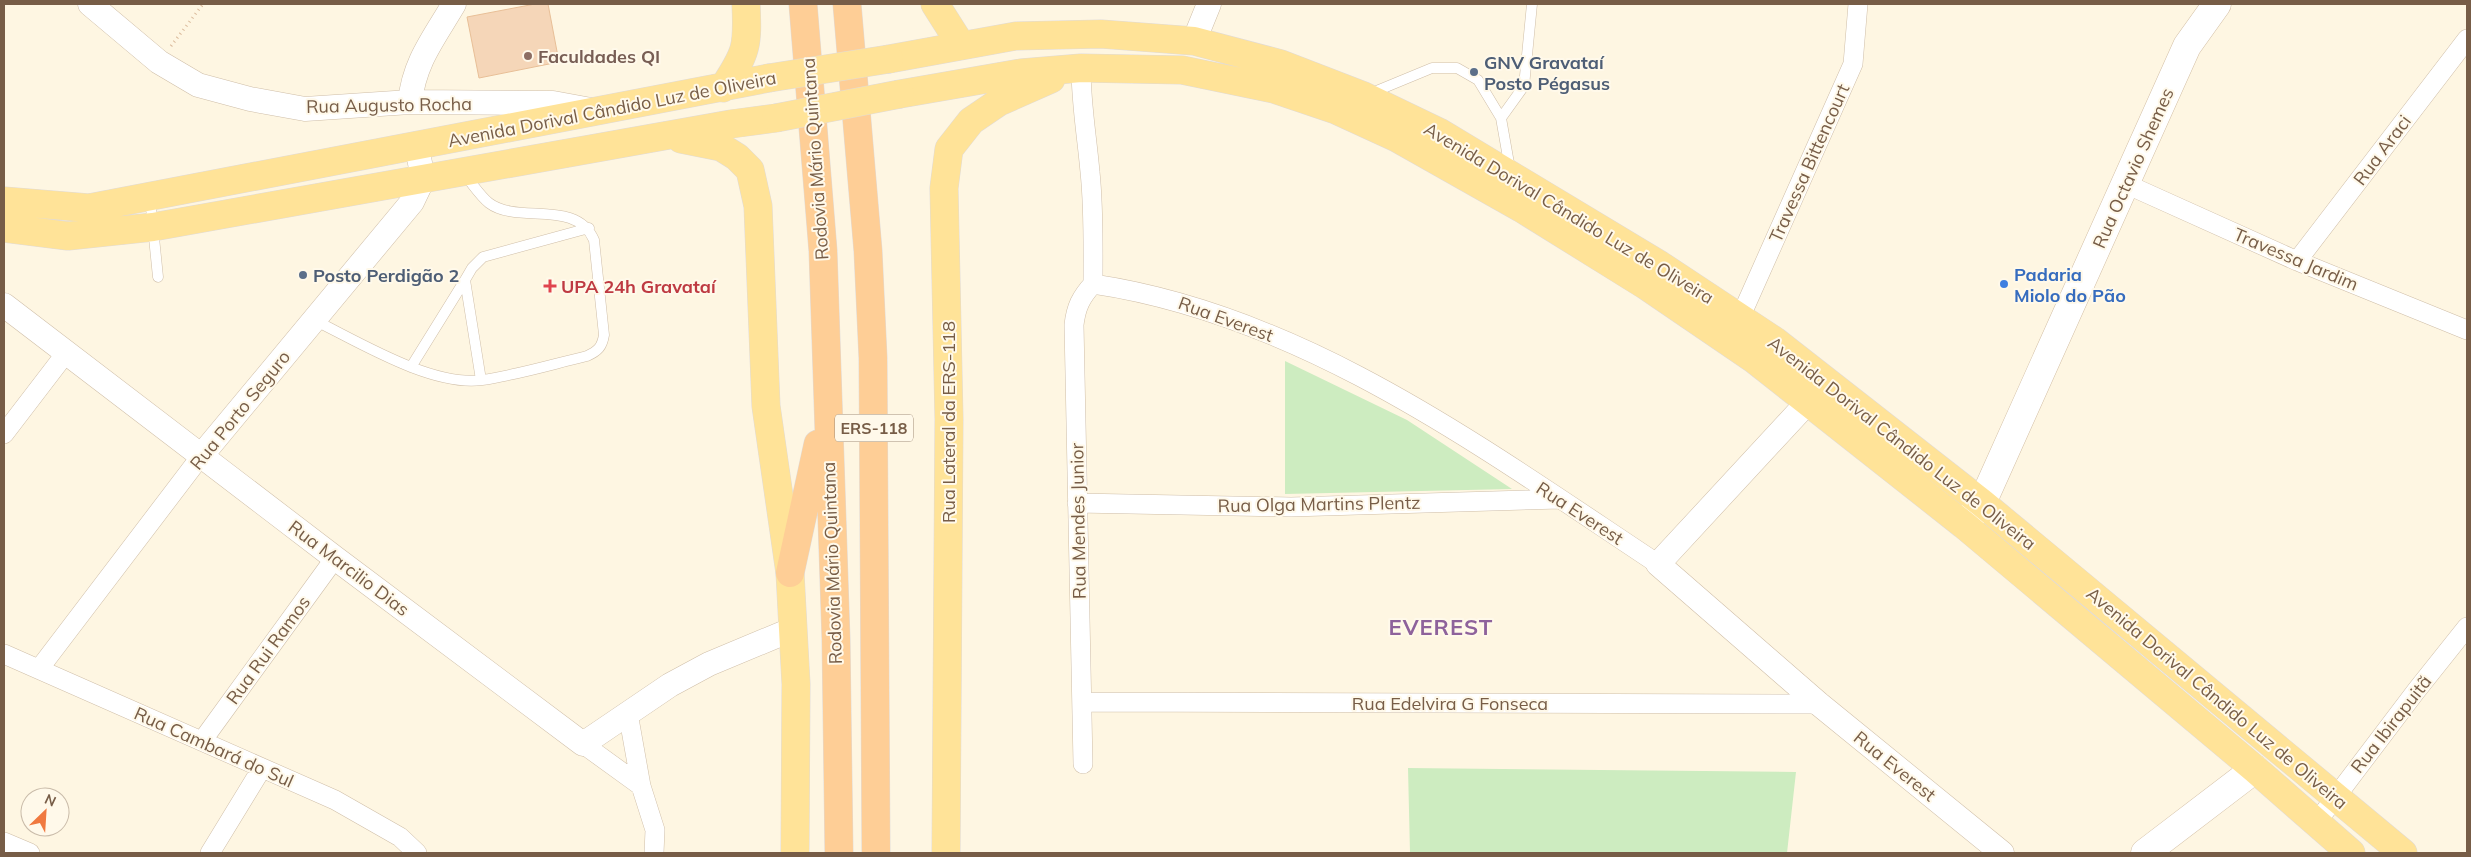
<svg xmlns="http://www.w3.org/2000/svg" width="2471" height="857" font-family="Mulish,sans-serif">
	<rect width="100%" height="100%" fill="#fef6e2"/>
	<path fill="#cdecc0" d="M1285,361L1407,420L1512,489L1285,494Z
		M1408,768L1796,772L1787,853H1410Z"/>
	<path fill="#f5d6b8" stroke="#e8bf97" d="M535,4H548L559,62L479,78L467,17Z"/>
	<g fill="none" stroke-linecap="round" stroke-linejoin="round">
		<defs>
			<path id="service" d="M1369,94L1432,68H1457L1478,80L1501,118L1510,169
				M1501,118L1524,86L1532,4
				M150,198L158,277
				M314,320C359,342 432,387 482,380C517,375 553,364 587,356C598,351 602,347 604,335L594,240C576,198 518,225 489,203C480,196 472,183 464,174
				M411,367L465,280
				M481,380L465,280L472,268L483,257L589,228"/>
			<path id="minor" d="M1081,68C1081,104 1087,137 1090,172C1094,209 1093,246 1093,284
				M2126,184L2297,261L2467,330
				M2297,261L2467,39
				M1093,284C1304,315 1484,449 1658,564
				M1740,318L1853,64L1858,4
				M4,434L66,353
				M1077,503L1291,507L1560,499
				M4,654L335,800L400,837L417,853
				M39,669L201,456
				M1082,702L1819,704
				M628,713L641,786L655,830L654,853
				M202,741L335,558
				M583,744L641,786
				M1083,764L1074,325C1076,307 1081,297 1093,284
				M2316,823L2416,691L2467,627
				M4,842L30,853
				M210,853L262,768"/>
			<path id="tertiary" d="M90,4L159,62L198,85L250,99L305,109L410,102L553,103L591,110
				M1194,41L1209,4
				M410,102C414,62 434,38 454,4
				M4,305L335,558L583,744L670,685L709,664L793,629
				M1807,403L1658,564L1819,704L2002,853
				M201,456L412,202L423,179L417,147"/>
			<path id="secondary" d="M1967,521L1982,503L2187,46L2217,4
				M2145,853L2255,769"/>
			<path id="primary" d="M935,4L961,45
				M889,59L1016,36L1101,34L1194,41L1281,64L1364,96L1439,132L1660,265L1775,341L1982,503L2403,853
				M723,88C747,52 748,46 746,4
				M900,94L1021,73L1081,68L1182,70L1274,89L1336,110L1397,138L1521,208L1645,285L1755,360L1964,525L2255,769L2351,853
				M681,139L721,147L737,157L750,170L758,206L766,406L790,573L793,629L796,684L795,853
				M4,201L89,208L769,78
				M4,228L68,236L153,227L731,124L776,118
				M946,853L949,419L944,188L949,149L971,121L999,102L1051,79"/>
			<path id="trunk" d="M803,4L823,251L836,639L839,853
				M847,4L868,251L873,358L876,853
				M790,573L818,444"/>
		</defs>
		<use href="#service" stroke="#cfbea8" stroke-width="11"/>
		<use href="#minor" stroke="#cfbea8" stroke-width="20"/>
		<use href="#tertiary" stroke="#cfbea8" stroke-width="25"/>
		<use href="#secondary" stroke="#d3bfa5" stroke-width="29"/>
		<use href="#primary" stroke="#e1dbd7" stroke-width="29"/>
		<use href="#trunk" stroke="#e1dbd7" stroke-width="29"/>
		<path stroke="#daba9b" stroke-width="3" stroke-dasharray="1 4" stroke-linecap="butt" d="M171,46L203,4"/>
		<use href="#service" stroke="#fff" stroke-width="10"/>
		<use href="#minor" stroke="#fff" stroke-width="19"/>
		<use href="#tertiary" stroke="#fff" stroke-width="24"/>
		<use href="#secondary" stroke="#fff" stroke-width="28"/>
		<use href="#primary" stroke="#ffe398" stroke-width="28"/>
		<use href="#trunk" stroke="#fece96" stroke-width="28"/>
		<defs>
			<path id="primary-bridge" d="M769,78L889,59
				M776,118L900,94"/>
		</defs>
		<use href="#primary-bridge" stroke="#e1dbd7" stroke-width="29" stroke-linecap="butt"/>
		<use href="#primary-bridge" stroke="#ffe398" stroke-width="28"/>
	</g>
	<circle fill="#8d6e63" stroke="#fff9ea" stroke-width="2" cx="528" cy="56" r="5"/>
	<g fill="#5c6f8a" stroke="#fff9ea" stroke-width="2">
		<circle cx="1474" cy="72" r="5"/>
		<circle cx="303" cy="275" r="5"/>
	</g>
	<circle fill="#3f7fe0" stroke="#fff9ea" stroke-width="2" cx="2004" cy="284" r="5"/>
	<path fill="#e0444e" stroke="#fff9ea" stroke-width="2" d="M547.5 278.5h5v5h5v5h-5v5h-5v-5h-5v-5h5z"/>
	<g text-anchor="middle" dominant-baseline="central" stroke-width="4" stroke-linejoin="round" paint-order="stroke">
		<rect fill="#fff9ea" stroke="#a08c78" stroke-width="1" x="835" y="414.5" width="78" height="27" rx="4"/>
		<g font-size="16" font-weight="bold" fill="#775d47">
			<text x="874" y="428">ERS-118</text>
		</g>
		<g font-size="18" font-weight="bold" fill="#785e54" stroke="#fff9ea" text-anchor="start">
			<text x="538" y="56">Faculdades QI</text>
		</g>
		<g font-size="18" font-weight="bold" fill="#4e5e75" stroke="#fff9ea" text-anchor="start">
			<text x="1484" y="62">GNV Gravataí<tspan x="1484" dy="21">Posto Pégasus</tspan></text>
			<text x="313" y="275">Posto Perdigão 2</text>
		</g>
		<g font-size="18" fill="#775d47" stroke="#fff9ea">
			<text transform="translate(389 105) rotate(-1)">Rua Augusto Rocha</text>
			<text transform="translate(612 109) rotate(-11)">Avenida Dorival Cândido Luz de Oliveira</text>
			<text transform="translate(2382 150) rotate(-53)">Rua Araci</text>
			<text transform="translate(815 159) rotate(-94)">Rodovia Mário Quintana</text>
			<text transform="translate(1809 163) rotate(-66)">Travessa Bittencourt</text>
			<text transform="translate(2133 168) rotate(-66)">Rua Octavio Shemes</text>
			<text transform="translate(1569 213) rotate(31)">Avenida Dorival Cândido Luz de Oliveira</text>
			<text transform="translate(2296 259) rotate(23)">Travessa Jardim</text>
			<text transform="translate(1226 319) rotate(20)">Rua Everest</text>
			<text transform="translate(240 410) rotate(-51)">Rua Porto Seguro</text>
			<text transform="translate(948 422) rotate(-90)">Rua Lateral da ERS-118</text>
			<text transform="translate(1902 443) rotate(38)">Avenida Dorival Cândido Luz de Oliveira</text>
			<text transform="translate(1319 504) rotate(-1)">Rua Olga Martins Plentz</text>
			<text transform="translate(1580 513) rotate(33)">Rua Everest</text>
			<text transform="translate(1078 521) rotate(-91)">Rua Mendes Junior</text>
			<text transform="translate(832 563) rotate(-92)">Rodovia Mário Quintana</text>
			<text transform="translate(349 568) rotate(37)">Rua Marcilio Dias</text>
			<text transform="translate(268 650) rotate(-54)">Rua Rui Ramos</text>
			<text transform="translate(2217 698) rotate(40)">Avenida Dorival Cândido Luz de Oliveira</text>
			<text x="1450" y="703">Rua Edelvira G Fonseca</text>
			<text transform="translate(2391 724) rotate(-52)">Rua Ibirapuitã</text>
			<text transform="translate(214 747) rotate(24)">Rua Cambará do Sul</text>
			<text transform="translate(1895 766) rotate(39)">Rua Everest</text>
		</g>
		<g font-size="18" font-weight="bold" fill="#366cbe" stroke="#fff9ea" text-anchor="start">
			<text x="2014" y="274">Padaria<tspan x="2014" dy="21">Miolo do Pão</tspan></text>
		</g>
		<g font-size="18" font-weight="bold" fill="#be3a42" stroke="#fff9ea" text-anchor="start">
			<text x="561" y="286">UPA 24h Gravataí</text>
		</g>
		<g font-size="22" font-weight="bold" letter-spacing="1" fill="#8e629b" stroke="#fff9ea">
			<text x="1441" y="627">EVEREST</text>
		</g>
	</g>
	<rect width="2471" height="857" fill="none" stroke="#775d47" stroke-width="10"/>
	<g transform="translate(45 812) rotate(25)"><circle r="24" fill="#fff9ea" stroke="#c9bba9"/>
	<path d="M0-4L9 19L0 12L-9 19Z" fill="#f0793f"/>
	<text y="-8" font-size="14" font-weight="bold" text-anchor="middle" fill="#775d47">N</text>
	</g>
</svg>
